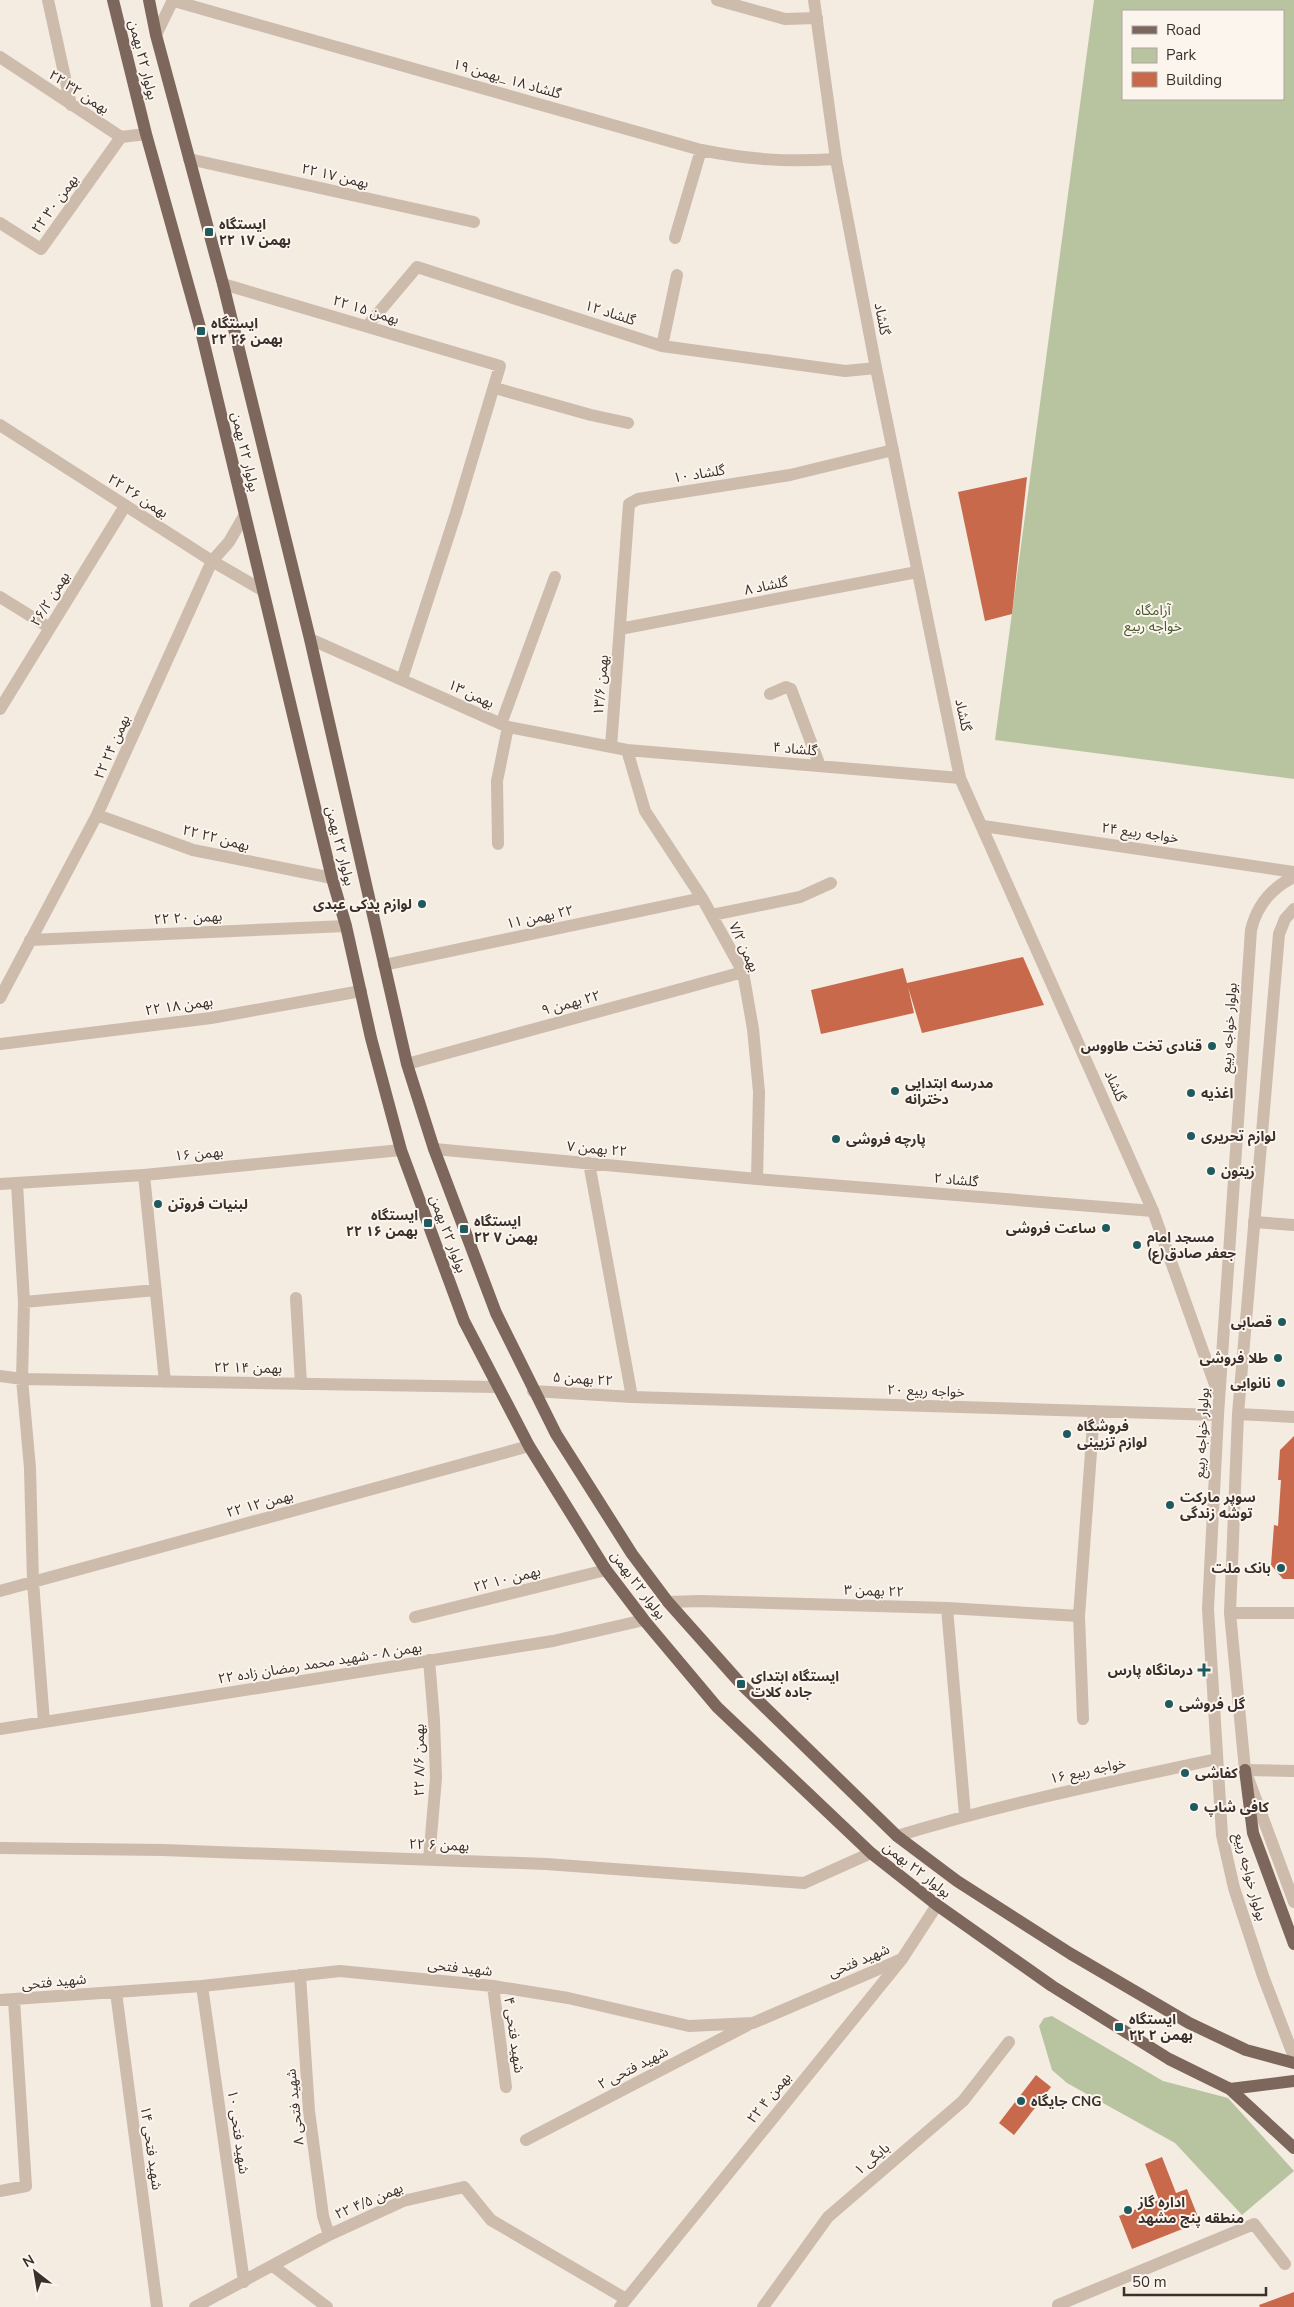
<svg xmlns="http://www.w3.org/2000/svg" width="1294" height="2307" font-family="'Nunito Sans','Noto Sans Arabic',sans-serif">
	<rect width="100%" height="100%" fill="#f4ebe1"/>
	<path fill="#b8c4a0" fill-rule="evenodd" d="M1094,0H1294V779L995,740ZM1123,11H1283V99H1123Z
		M1052,2016L1163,2081L1228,2098L1294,2171L1242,2215L1175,2143L1067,2083L1052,2070L1039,2026L1044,2018Z"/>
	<path fill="#c8694b" d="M1027,477L1012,614L985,621L958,492Z
		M1023,957L1044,1005L922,1033L908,987L914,1013L821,1034L811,990L903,968L907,983Z
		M1294,1436V1579H1283L1271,1565L1274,1525L1278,1526L1281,1480H1278L1280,1450Z
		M1036,2075L1051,2087L1014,2135L999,2123Z
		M1162,2157L1176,2193L1187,2189L1200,2222L1132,2249L1119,2216L1159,2200L1145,2164Z
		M1294,2292V2307H1260L1259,2305Z"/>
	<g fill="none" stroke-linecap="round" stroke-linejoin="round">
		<path stroke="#cdbbac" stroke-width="12" d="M48,0L71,105
			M717,0L785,19L817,18
			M174,1L701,150C751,160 786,162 836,159
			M156,35L173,0
			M0,57L121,137L146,134
			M189,159L474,222
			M0,223L41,249L121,137
			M675,238L701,150
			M223,284L500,366L456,513L402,679
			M368,325L417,267L662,346L845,371L876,368
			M662,346L677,275
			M495,388L591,415L628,423
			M0,597L50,628
			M621,625L625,628L917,572
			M310,639L508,727L627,750L960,778
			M770,694L786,687L791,689L820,766
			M0,709L125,506
			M501,724L555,577
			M611,747L629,504L638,499L790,475L893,450
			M627,750L645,811L702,898L743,972L753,1029L759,1092L757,1179
			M97,815L193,850L332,878
			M498,844L497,781L508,727
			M712,915L800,897L831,883
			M30,940L346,926
			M384,965L702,898
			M0,998L97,815L212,561
			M0,1044L211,1018L361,991
			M407,1064L743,972
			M434,1149L757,1179L1153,1211
			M589,1163L632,1397
			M144,1175L165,1382
			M17,1184L24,1302L22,1379L30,1468L33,1582L44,1722
			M1254,1222L1294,1225
			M296,1298L301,1384
			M24,1302L156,1290
			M0,1376L22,1379L497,1387
			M533,1391L632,1397L1218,1415
			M0,1591L529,1446
			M668,1602L700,1601L947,1608L1079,1616
			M947,1608L965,1815
			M1230,1613H1294
			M415,1617L606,1570
			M429,1660L434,1720L436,1778L429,1860
			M1083,1719L1079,1616L1094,1411
			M0,1729L553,1641L644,1620
			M1245,1770L1294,1771
			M897,1836C1002,1804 1109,1782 1217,1759
			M0,1848L163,1850L546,1864L804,1883L871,1853
			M300,1975L309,2111L323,2216L329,2235
			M202,1986L244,2282
			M493,1986L506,2087
			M116,1992L157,2307
			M0,2000L202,1986L340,1971L493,1986L568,1998L689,2026L753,2023L902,1959
			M526,2140L748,2025
			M0,2191L26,2186L14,2000
			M273,2266L327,2307
			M195,2307L329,2235L403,2201L464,2187L491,2220L626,2299
			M1058,2307V2305L1254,2224L1285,2264"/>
		<path stroke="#cdbbac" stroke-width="12" d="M814,0L836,159L876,368L960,778L1153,1211L1219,1396
			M0,425L212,561L262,590
			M212,561L229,542L244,516
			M983,826L1294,872
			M1294,877C1271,888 1257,905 1251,930L1218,1415L1208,1609L1222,1835L1234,1888L1263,1976L1294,2057
			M1294,909L1285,919L1279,934L1238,1414L1230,1613L1245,1770L1294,1902
			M0,1184L144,1175L401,1150
			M1238,1414L1294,1417
			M620,2307L902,1959L937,1905
			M763,2307L828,2217L963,2101L1009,2042"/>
		<path stroke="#7d675c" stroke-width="12" d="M113,0L146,134L201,331L332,878L346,926L371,1038L401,1150L464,1321L529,1446L606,1570L644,1620L717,1707L871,1853L937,1905L1052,1986L1169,2059L1230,2089L1294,2148
			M149,0L156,35L223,284L310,639L407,1064L434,1149L496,1313L556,1434L632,1554L668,1602L741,1684L897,1836L957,1881L1071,1954L1189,2023L1246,2050L1294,2063
			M1245,1770L1253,1833L1294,1944
			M1230,2089L1294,2081"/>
	</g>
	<g fill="#1f5a5e" stroke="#fbf5ee" stroke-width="2">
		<rect x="204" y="227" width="10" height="10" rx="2.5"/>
		<rect x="196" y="326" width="10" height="10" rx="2.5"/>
		<circle cx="422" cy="904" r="5"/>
		<circle cx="1212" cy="1046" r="5"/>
		<circle cx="895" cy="1091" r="5"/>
		<circle cx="1191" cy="1093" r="5"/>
		<circle cx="1191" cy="1136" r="5"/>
		<circle cx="836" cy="1139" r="5"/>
		<circle cx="1211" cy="1171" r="5"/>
		<circle cx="158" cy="1204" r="5"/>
		<rect x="423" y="1218" width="10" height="10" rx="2.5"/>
		<circle cx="1106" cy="1228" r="5"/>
		<rect x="459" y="1224" width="10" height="10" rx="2.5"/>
		<circle cx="1137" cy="1245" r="5"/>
		<circle cx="1282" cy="1322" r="5"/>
		<circle cx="1278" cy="1358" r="5"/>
		<circle cx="1281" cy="1383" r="5"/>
		<circle cx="1067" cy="1434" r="5"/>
		<circle cx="1170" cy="1505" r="5"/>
		<circle cx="1281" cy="1568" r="5"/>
		<path d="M1201.5 1662.5h5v5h5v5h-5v5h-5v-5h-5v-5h5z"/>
		<rect x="736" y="1679" width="10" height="10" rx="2.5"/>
		<circle cx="1169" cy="1704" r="5"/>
		<circle cx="1185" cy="1773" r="5"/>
		<circle cx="1194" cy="1807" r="5"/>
		<rect x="1114" y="2022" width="10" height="10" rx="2.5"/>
		<circle cx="1021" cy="2101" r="5"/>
		<circle cx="1128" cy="2210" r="5"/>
	</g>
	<g text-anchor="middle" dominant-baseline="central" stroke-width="4" stroke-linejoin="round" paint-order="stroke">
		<g font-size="14" fill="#3b302b" stroke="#fbf5ee">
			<text transform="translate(143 60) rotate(76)">بولوار ۲۲ بهمن</text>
			<text transform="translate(507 79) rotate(16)">گلشاد ۱۸ _بهمن ۱۹</text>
			<text transform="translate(79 92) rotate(33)">۲۲ بهمن ۳۲</text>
			<text transform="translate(335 176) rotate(13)">۲۲ بهمن ۱۷</text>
			<text transform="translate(55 204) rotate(-54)">۲۲ بهمن ۳۰</text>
			<text transform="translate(366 310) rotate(17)">۲۲ بهمن ۱۵</text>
			<text transform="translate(610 313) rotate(18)">گلشاد ۱۲</text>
			<text transform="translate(882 319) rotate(79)">گلشاد</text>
			<text transform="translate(245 452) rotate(77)">بولوار ۲۲ بهمن</text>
			<text transform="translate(699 474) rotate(-9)">گلشاد ۱۰</text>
			<text transform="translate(138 496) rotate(33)">۲۲ بهمن ۲۶</text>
			<text transform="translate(766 586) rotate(-11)">گلشاد ۸</text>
			<text transform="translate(50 599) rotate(-58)">بهمن ۲۶/۲</text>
			<text transform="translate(601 685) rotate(-85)">بهمن ۱۳/۶</text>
			<text transform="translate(471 694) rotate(25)">بهمن ۱۳</text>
			<text transform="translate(963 715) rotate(78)">گلشاد</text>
			<text transform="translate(112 747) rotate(-66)">۲۲ بهمن ۲۴</text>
			<text transform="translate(795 749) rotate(5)">گلشاد ۴</text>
			<text transform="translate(1140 833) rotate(8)">خواجه ربیع ۲۴</text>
			<text transform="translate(216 838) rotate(14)">۲۲ بهمن ۲۲</text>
			<text transform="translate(340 846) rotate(76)">بولوار ۲۲ بهمن</text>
			<text transform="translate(540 917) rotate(-12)">٢٢ بهمن ١١</text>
			<text transform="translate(188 918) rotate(-3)">۲۲ بهمن ۲۰</text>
			<text transform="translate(744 947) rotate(65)">بهمن ۷/۲</text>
			<text transform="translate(571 1003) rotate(-15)">٢٢ بهمن ۹</text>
			<text transform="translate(179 1006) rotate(-8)">۲۲ بهمن ۱۸</text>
			<text transform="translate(1229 1028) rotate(-86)">بولوار خواجه ربیع</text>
			<text transform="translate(1115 1086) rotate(66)">گلشاد</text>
			<text transform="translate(597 1149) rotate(5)">٢٢ بهمن ٧</text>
			<text transform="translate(199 1154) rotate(-5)">بهمن ۱۶</text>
			<text transform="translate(956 1180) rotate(5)">گلشاد ۲</text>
			<text transform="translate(448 1234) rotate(70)">بولوار ۲۲ بهمن</text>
			<text transform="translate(248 1368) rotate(1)">۲۲ بهمن ۱۴</text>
			<text transform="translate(583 1379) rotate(4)">٢٢ بهمن ۵</text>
			<text transform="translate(926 1391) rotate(2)">خواجه ربیع ۲۰</text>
			<text transform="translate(1202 1433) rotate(-87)">بولوار خواجه ربیع</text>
			<text transform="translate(260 1504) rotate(-15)">۲۲ بهمن ۱۲</text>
			<text transform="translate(507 1579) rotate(-14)">۲۲ بهمن ۱۰</text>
			<text transform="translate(638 1585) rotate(53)">بولوار ۲۲ بهمن</text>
			<text transform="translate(874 1591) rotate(2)">٢٢ بهمن ۳</text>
			<text transform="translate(320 1663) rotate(-9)">۲۲ بهمن ۸ - شهید محمد رمضان زاده</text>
			<text transform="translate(419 1760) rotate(-90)">۲۲ بهمن ۸/۶</text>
			<text transform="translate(1088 1771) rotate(-12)">خواجه ربیع ۱۶</text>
			<text transform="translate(439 1845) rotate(2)">۲۲ بهمن ۶</text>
			<text transform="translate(917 1870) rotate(38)">بولوار ۲۲ بهمن</text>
			<text transform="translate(1250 1877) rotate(75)">بولوار خواجه ربیع</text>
			<text transform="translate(859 1961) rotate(-23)">شهید فتحی</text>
			<text transform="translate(460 1968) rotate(6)">شهید فتحی</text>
			<text transform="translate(54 1982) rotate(-5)">شهید فتحی</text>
			<text transform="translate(514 2035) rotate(82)">شهید فتحی ۴</text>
			<text transform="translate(633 2068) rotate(-27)">شهید فتحی ۲</text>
			<text transform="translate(769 2098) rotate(-51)">۲۲ بهمن ۴</text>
			<text transform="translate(295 2107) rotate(-96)">شهید فتحی ۸</text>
			<text transform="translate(238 2132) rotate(82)">شهید فتحی ۱۰</text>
			<text transform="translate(151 2148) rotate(82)">شهید فتحی ۱۴</text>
			<text transform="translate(872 2159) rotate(-40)">بایگی ۱</text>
			<text transform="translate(369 2201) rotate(-23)">۲۲ بهمن ۴/۵</text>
		</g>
		<g font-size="14" font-weight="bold" fill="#3b302b" stroke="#fbf5ee" text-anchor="start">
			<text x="219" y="224">ایستگاه<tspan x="219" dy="16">۲۲ بهمن ۱۷</tspan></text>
			<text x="211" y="323">ایستگاه<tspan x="211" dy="16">۲۲ بهمن ۲۶</tspan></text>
			<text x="412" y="904" text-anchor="end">لوازم یدکی عبدی</text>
			<text x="1202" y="1046" text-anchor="end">قنادی تخت طاووس</text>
			<text x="905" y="1083">مدرسه ابتدایی<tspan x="905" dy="16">دخترانه</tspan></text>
			<text x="1201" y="1093">اغذیه</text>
			<text x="1201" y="1136">لوازم تحریری</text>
			<text x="846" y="1139">پارچه فروشی</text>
			<text x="1221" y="1171">زیتون</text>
			<text x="168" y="1204">لبنیات فروتن</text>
			<text x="418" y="1215" text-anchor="end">ایستگاه<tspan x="418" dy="16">۲۲ بهمن ۱۶</tspan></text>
			<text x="474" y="1221">ایستگاه<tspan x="474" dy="16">۲۲ بهمن ۷</tspan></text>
			<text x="1096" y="1228" text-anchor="end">ساعت فروشی</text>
			<text x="1147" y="1237">مسجد امام<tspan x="1147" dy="16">جعفر صادق(ع)</tspan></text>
			<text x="1272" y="1322" text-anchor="end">قصابی</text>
			<text x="1268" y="1358" text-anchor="end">طلا فروشی</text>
			<text x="1271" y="1383" text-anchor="end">نانوایی</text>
			<text x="1077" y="1426">فروشگاه<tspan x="1077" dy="16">لوازم تزیینی</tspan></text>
			<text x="1180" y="1497">سوپر مارکت<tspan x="1180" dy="16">توشه زندگی</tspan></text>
			<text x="1271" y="1568" text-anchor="end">بانک ملت</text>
			<text x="1193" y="1670" text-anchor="end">درمانگاه پارس</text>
			<text x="751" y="1676">ایستگاه ابتدای<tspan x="751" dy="16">جاده کلات</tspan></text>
			<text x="1179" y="1704">گل فروشی</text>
			<text x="1195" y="1773">کفاشی</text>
			<text x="1204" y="1807">کافی شاپ</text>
			<text x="1129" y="2019">ایستگاه<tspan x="1129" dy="16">۲۲ بهمن ۲</tspan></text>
			<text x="1031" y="2101">جایگاه CNG</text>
			<text x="1138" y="2202">اداره گاز<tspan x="1138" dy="16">منطقه پنج مشهد</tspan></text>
		</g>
		<g font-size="14" fill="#4a5a2e" stroke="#fbf5ee">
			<text x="1153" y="610">آرامگاه<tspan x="1153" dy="16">خواجه ربیع</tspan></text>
		</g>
	</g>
	<rect x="1122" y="10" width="162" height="90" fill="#fbf5ee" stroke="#aea6a0"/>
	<rect x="1132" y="26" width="25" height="8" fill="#7d675c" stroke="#aea6a0"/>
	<text x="1166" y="35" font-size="15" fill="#3b302b">Road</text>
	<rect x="1132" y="48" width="25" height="15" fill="#b8c4a0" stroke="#aea6a0"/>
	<text x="1166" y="60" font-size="15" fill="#3b302b">Park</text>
	<rect x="1132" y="72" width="25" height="15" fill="#c8694b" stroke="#aea6a0"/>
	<text x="1166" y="85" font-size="15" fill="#3b302b">Building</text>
	<g transform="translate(35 2272) rotate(329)" stroke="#fbf5ee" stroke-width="4" paint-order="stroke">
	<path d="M0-4L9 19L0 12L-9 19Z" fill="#3b302b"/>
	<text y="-8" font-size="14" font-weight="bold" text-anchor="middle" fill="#3b302b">N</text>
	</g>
	<path d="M1124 2287v8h142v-8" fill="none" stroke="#3b302b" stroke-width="2.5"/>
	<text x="1132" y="2287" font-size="15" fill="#3b302b" stroke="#fbf5ee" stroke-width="4" paint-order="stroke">50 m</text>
</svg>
